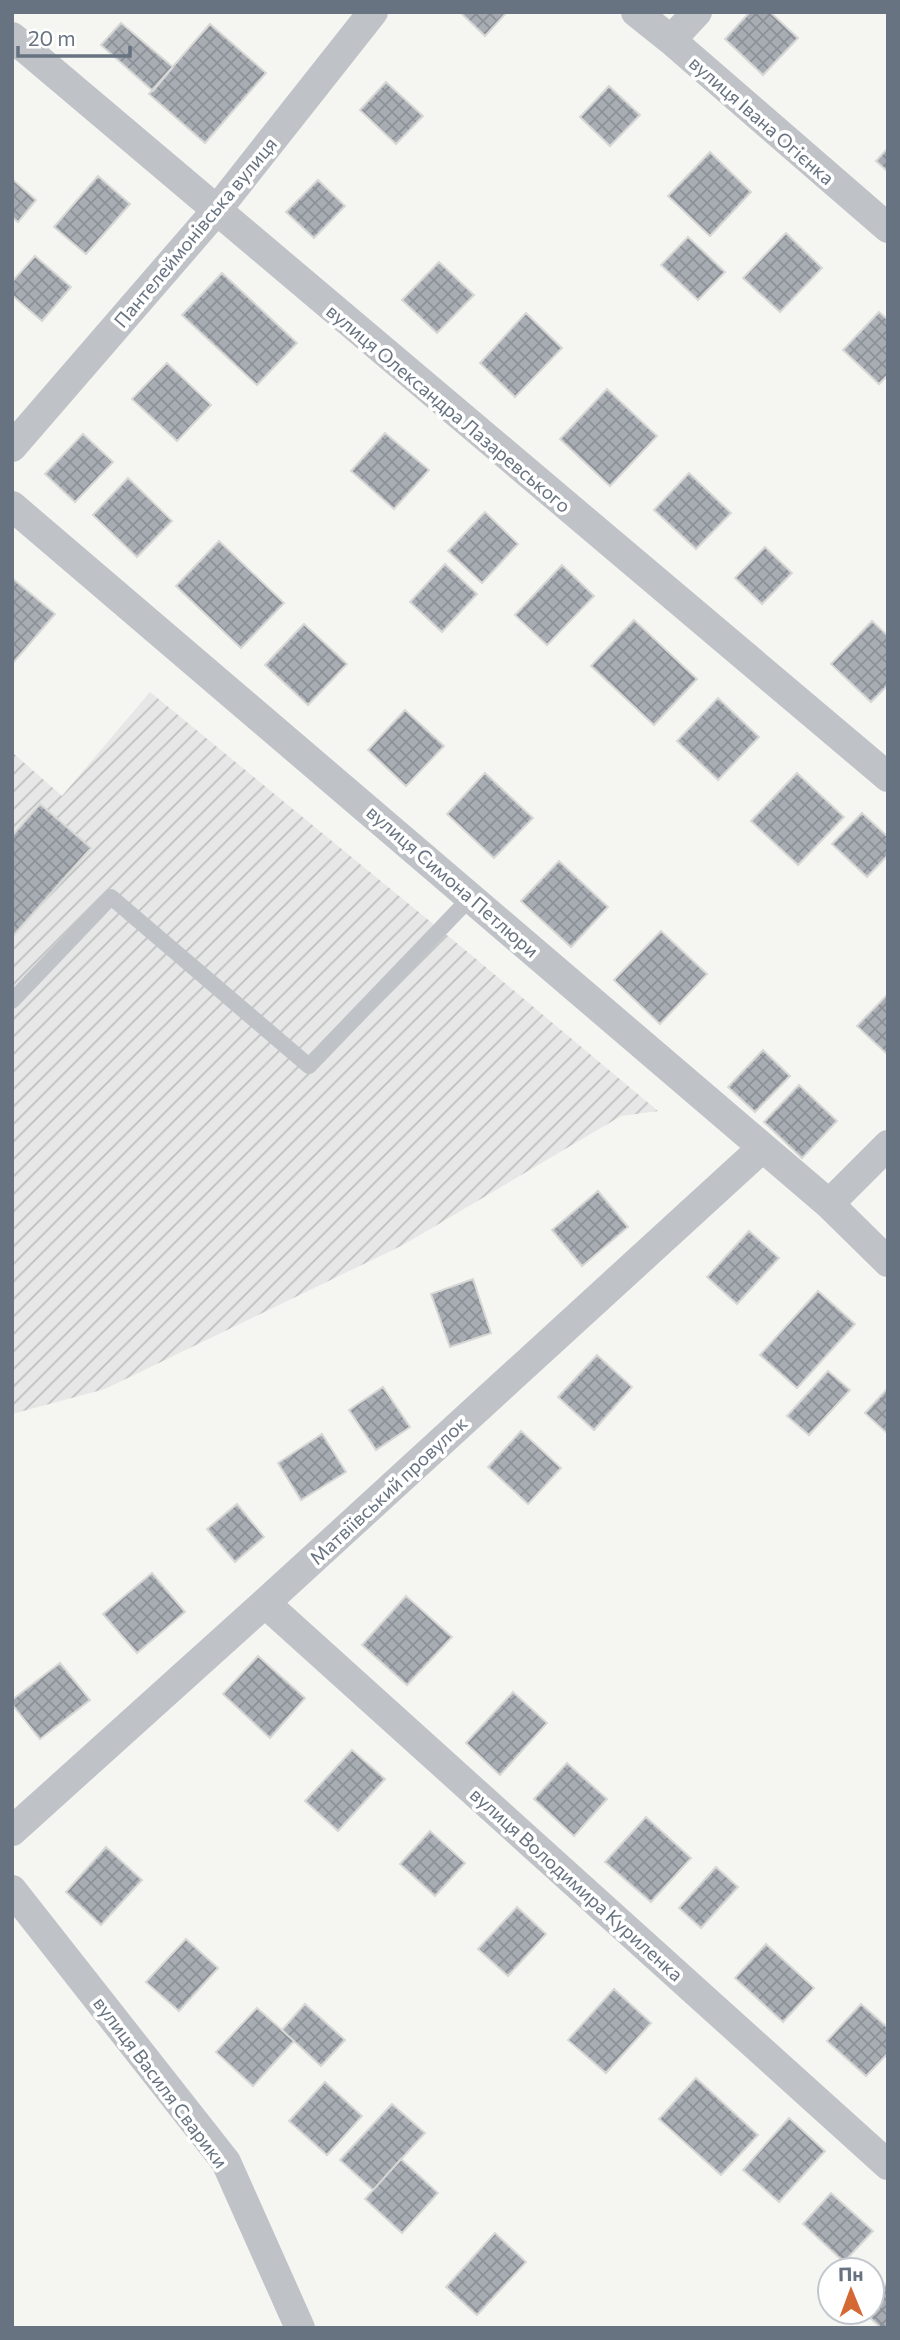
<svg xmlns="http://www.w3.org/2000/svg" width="900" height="2340" font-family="Commissioner,sans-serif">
	<defs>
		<pattern id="industrial-furrows" width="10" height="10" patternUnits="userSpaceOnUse" patternTransform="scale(1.75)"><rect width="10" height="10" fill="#e6e7e6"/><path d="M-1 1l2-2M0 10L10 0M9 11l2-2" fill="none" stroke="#bec0c0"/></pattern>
		<pattern id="building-cross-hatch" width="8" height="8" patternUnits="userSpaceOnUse" patternTransform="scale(1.75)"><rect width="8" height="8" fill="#a7adb3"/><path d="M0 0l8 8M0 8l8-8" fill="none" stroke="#8c9197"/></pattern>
	</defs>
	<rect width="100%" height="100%" fill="#f5f5f2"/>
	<path fill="url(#industrial-furrows)" d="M150,692L470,954L658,1111L621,1116L403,1245L105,1389L12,1414V752L62,796Z"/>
	<path fill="url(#building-cross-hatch)" stroke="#d7d7d5" stroke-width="2" d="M460,12H507L485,36Z
		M750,12H770L798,38L763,75L725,39Z
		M121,23L173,67L153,91L101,45Z
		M210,24L266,73L205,143L149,94Z
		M386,82L423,116L396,144L360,110Z
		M609,86L640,115L610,146L580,117Z
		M888,148V172L876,161Z
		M710,152L751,192L710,236L668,196Z
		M98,176L130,204L86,254L54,227Z
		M12,179L36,200L18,222L12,217Z
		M318,180L345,206L314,238L286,212Z
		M786,233L822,268L780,312L743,278Z
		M688,237L725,272L698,300L661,265Z
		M35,256L71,287L42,321L12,295V282Z
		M439,262L474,295L437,333L402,300Z
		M222,273L297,343L257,385L182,315Z
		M879,312L888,320V375L879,384L843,350Z
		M526,313L562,348L515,397L480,363Z
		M167,363L211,405L177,441L132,399Z
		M607,389L657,436L610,486L560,439Z
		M385,433L429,470L394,509L351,471Z
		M83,434L113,462L75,502L45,474Z
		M689,473L731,513L696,549L654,510Z
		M128,478L172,521L137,557L93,515Z
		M485,512L518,544L482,583L448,551Z
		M219,541L284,603L241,648L176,586Z
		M765,547L792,573L762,604L735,578Z
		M445,564L477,594L442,632L410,602Z
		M562,565L594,596L547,645L515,615Z
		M12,578L55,614L12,664Z
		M634,620L697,679L654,725L591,666Z
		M872,621L888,636V685L871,702L831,664Z
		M304,624L347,664L308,705L265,665Z
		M718,698L759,737L718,780L677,741Z
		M405,710L444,746L406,786L368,750Z
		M485,773L533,818L494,858L447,814Z
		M797,773L844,817L798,865L751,821Z
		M40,804L91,848L12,937V836Z
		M862,813L888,837V855L867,877L832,844Z
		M559,861L608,907L571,947L521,901Z
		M661,931L707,974L660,1024L614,980Z
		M888,994V1055L857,1026Z
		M763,1050L790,1076L755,1112L728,1087Z
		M799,1085L837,1121L802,1158L764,1122Z
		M598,1191L628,1227L582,1266L552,1230Z
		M749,1231L779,1258L737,1304L707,1277Z
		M473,1279L491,1333L450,1347L431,1294Z
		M818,1291L855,1324L797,1388L760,1355Z
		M597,1355L632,1387L594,1430L558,1397Z
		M828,1371L850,1390L809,1435L787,1416Z
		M383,1387L410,1427L376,1450L349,1410Z
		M888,1388V1434L865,1413Z
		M521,1431L561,1468L528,1504L488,1467Z
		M322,1434L346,1472L301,1500L278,1463Z
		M237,1504L264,1537L235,1562L207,1529Z
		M152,1573L185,1612L137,1653L103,1614Z
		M406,1596L452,1637L407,1685L362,1645Z
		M258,1656L305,1698L270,1738L223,1694Z
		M60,1663L90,1700L40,1739L12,1704V1700Z
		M513,1692L547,1723L500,1775L466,1743Z
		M352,1750L385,1779L338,1831L305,1801Z
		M567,1763L607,1799L574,1836L534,1799Z
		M646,1817L691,1858L651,1902L605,1862Z
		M430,1831L465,1863L435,1896L400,1864Z
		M106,1847L142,1880L101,1925L66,1892Z
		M716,1867L738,1887L701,1928L679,1908Z
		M517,1907L546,1934L508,1976L478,1949Z
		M186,1939L218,1968L179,2011L146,1982Z
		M766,1944L814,1988L783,2022L735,1978Z
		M614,1989L651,2023L606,2073L568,2040Z
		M305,2004L345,2040L321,2066L282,2030Z
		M861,2004L888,2028V2053L866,2076L827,2041Z
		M257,2008L294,2041L253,2086L216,2052Z
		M696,2078L758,2135L721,2175L659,2119Z
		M325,2082L362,2116L327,2155L289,2121Z
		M392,2104L425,2133L373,2190L340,2160Z
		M789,2118L825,2151L779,2202L743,2170Z
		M401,2159L438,2193L402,2233L365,2199Z
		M831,2193L873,2231L844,2262L803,2224Z
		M495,2233L526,2262L477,2315L446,2287Z
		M888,2282V2328H881L864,2312H872V2300Z"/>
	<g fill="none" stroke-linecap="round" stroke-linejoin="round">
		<path stroke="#bfc2c6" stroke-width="16" d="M12,1001L111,897L309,1066L472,896"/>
		<path stroke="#bfc2c6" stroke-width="30" d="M636,12L671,40L888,228
			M12,37L888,777
			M671,40L697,12
			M12,447L216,211L373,12
			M12,506L829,1204L888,1262
			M829,1204L888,1145
			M265,1603L888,2165
			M12,1831L265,1603L762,1148
			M12,1890L226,2162L300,2328"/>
	</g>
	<g text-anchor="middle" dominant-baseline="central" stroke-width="7" stroke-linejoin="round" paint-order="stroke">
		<g font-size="19" fill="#677381" stroke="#fff">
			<text transform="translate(762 120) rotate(41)">вулиця Івана Огієнка</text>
			<text transform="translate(195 232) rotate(-50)">Пантелеймонівська вулиця</text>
			<text transform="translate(449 408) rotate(40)">вулиця Олександра Лазаревського</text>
			<text transform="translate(453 881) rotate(41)">вулиця Симона Петлюри</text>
			<text transform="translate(388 1490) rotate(-43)">Матвіївський провулок</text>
			<text transform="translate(577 1884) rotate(42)">вулиця Володимира Куриленка</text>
			<text transform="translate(161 2082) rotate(53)">вулиця Василя Сварики</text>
		</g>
	</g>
	<rect width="900" height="2340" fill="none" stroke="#677381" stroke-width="28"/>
	<g transform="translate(851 2291) rotate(359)"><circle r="33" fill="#ffffff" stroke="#c2c7cd" stroke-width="2"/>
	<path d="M0-5L12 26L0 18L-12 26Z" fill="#d56933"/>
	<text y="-10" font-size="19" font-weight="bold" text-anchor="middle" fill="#677381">Пн</text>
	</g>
	<path d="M18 46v10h112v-10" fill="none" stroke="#677381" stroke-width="3.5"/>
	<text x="28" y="46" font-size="21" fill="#677381" stroke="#ffffff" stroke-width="5" paint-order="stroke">20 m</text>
</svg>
